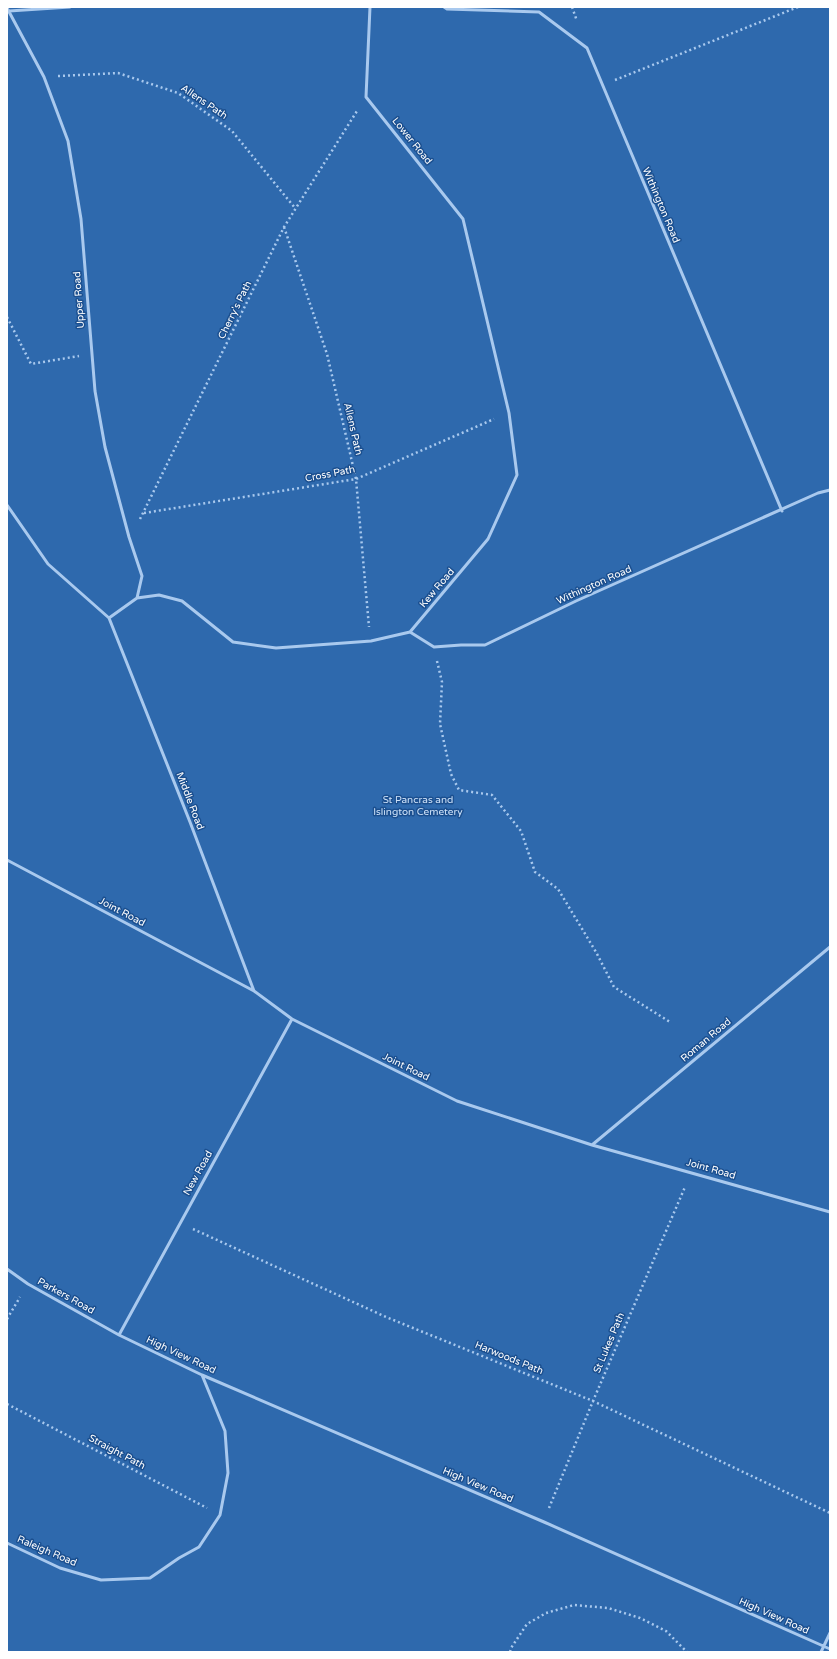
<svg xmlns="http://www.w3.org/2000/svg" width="837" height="1659" font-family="'Varela Round',sans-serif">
	<rect width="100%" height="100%" fill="#1b4f8f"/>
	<path fill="#2e69ad" d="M7,7H830V1652H7Z"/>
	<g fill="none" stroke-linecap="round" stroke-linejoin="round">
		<path stroke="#a9c9ee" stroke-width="2.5" stroke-dasharray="2 3" stroke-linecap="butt" d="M572,7L577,21
			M58,76L118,73L178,93L232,131L295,208
			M615,80L798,7
			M284,227L327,354L356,479L369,627
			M7,317L31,364L79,356
			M144,513L356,479L494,419
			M140,519L284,227L357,111
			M437,661L442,682L440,724L451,774L459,790L492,795L521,831L535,872L558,889L596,952L614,987L670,1022
			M193,1229L386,1317L593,1401L830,1513
			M7,1319L20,1297
			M7,1404L207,1508
			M549,1508L593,1401L685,1187
			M510,1652L511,1648L527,1624L546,1613L574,1605L608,1608L640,1618L666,1631L687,1652"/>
		<path stroke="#a9c9ee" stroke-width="3" d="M444,7L447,9L539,12L587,48L782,511
			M7,8L44,77L68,141L81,219L95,391L105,447L129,537L142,576L137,598
			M9,11L70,7
			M7,505L48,564L109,618L190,822L254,991
			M109,618L137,598L159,595L182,601L233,642L276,648L371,641L410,632L488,539L517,475L509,413L463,219L366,97L370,7
			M410,632L434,647L461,645H485L576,601L818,493L830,490
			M7,860L254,991L292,1019L457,1101L592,1145L830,1212
			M592,1145L830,947
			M7,1269L28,1284L119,1335L202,1375L544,1522L830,1649
			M119,1335L292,1019
			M7,1543L60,1568L101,1580L150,1578L179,1558L199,1547L220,1515L228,1473L225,1431L202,1375
			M821,1652L830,1633"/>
	</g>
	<g text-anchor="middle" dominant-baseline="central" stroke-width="3" stroke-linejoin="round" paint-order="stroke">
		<g font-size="10" fill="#fff" stroke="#1b4f8f">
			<text transform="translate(204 102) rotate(34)">Allens Path</text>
			<text transform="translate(412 141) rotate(51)">Lower Road</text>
			<text transform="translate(661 205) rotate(67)">Withington Road</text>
			<text transform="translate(79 300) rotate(-94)">Upper Road</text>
			<text transform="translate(235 310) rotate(-64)">Cherry's Path</text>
			<text transform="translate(353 429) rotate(77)">Allens Path</text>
			<text transform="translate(330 474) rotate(-11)">Cross Path</text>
			<text transform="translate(594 585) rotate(-24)">Withington Road</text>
			<text transform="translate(437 588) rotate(-50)">Kew Road</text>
			<text transform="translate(190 801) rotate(69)">Middle Road</text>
			<text transform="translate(122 912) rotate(28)">Joint Road</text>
			<text transform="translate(706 1040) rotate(-40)">Roman Road</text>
			<text transform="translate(406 1067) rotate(26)">Joint Road</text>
			<text transform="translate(711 1169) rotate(16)">Joint Road</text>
			<text transform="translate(198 1173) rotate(-61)">New Road</text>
			<text transform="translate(66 1296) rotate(29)">Parkers Road</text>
			<text transform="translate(609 1343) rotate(-67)">St Lukes Path</text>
			<text transform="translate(181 1355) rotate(25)">High View Road</text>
			<text transform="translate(509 1358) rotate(22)">Harwoods Path</text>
			<text transform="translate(117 1452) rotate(28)">Straight Path</text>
			<text transform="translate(478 1485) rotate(23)">High View Road</text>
			<text transform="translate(47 1551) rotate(23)">Raleigh Road</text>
			<text transform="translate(774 1616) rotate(24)">High View Road</text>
		</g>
		<g font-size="10" fill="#cfe3fa" stroke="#1b4f8f">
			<text x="418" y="800">St Pancras and<tspan x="418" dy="12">Islington Cemetery</tspan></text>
		</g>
	</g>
	<rect width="837" height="1659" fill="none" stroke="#ffffff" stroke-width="16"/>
</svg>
